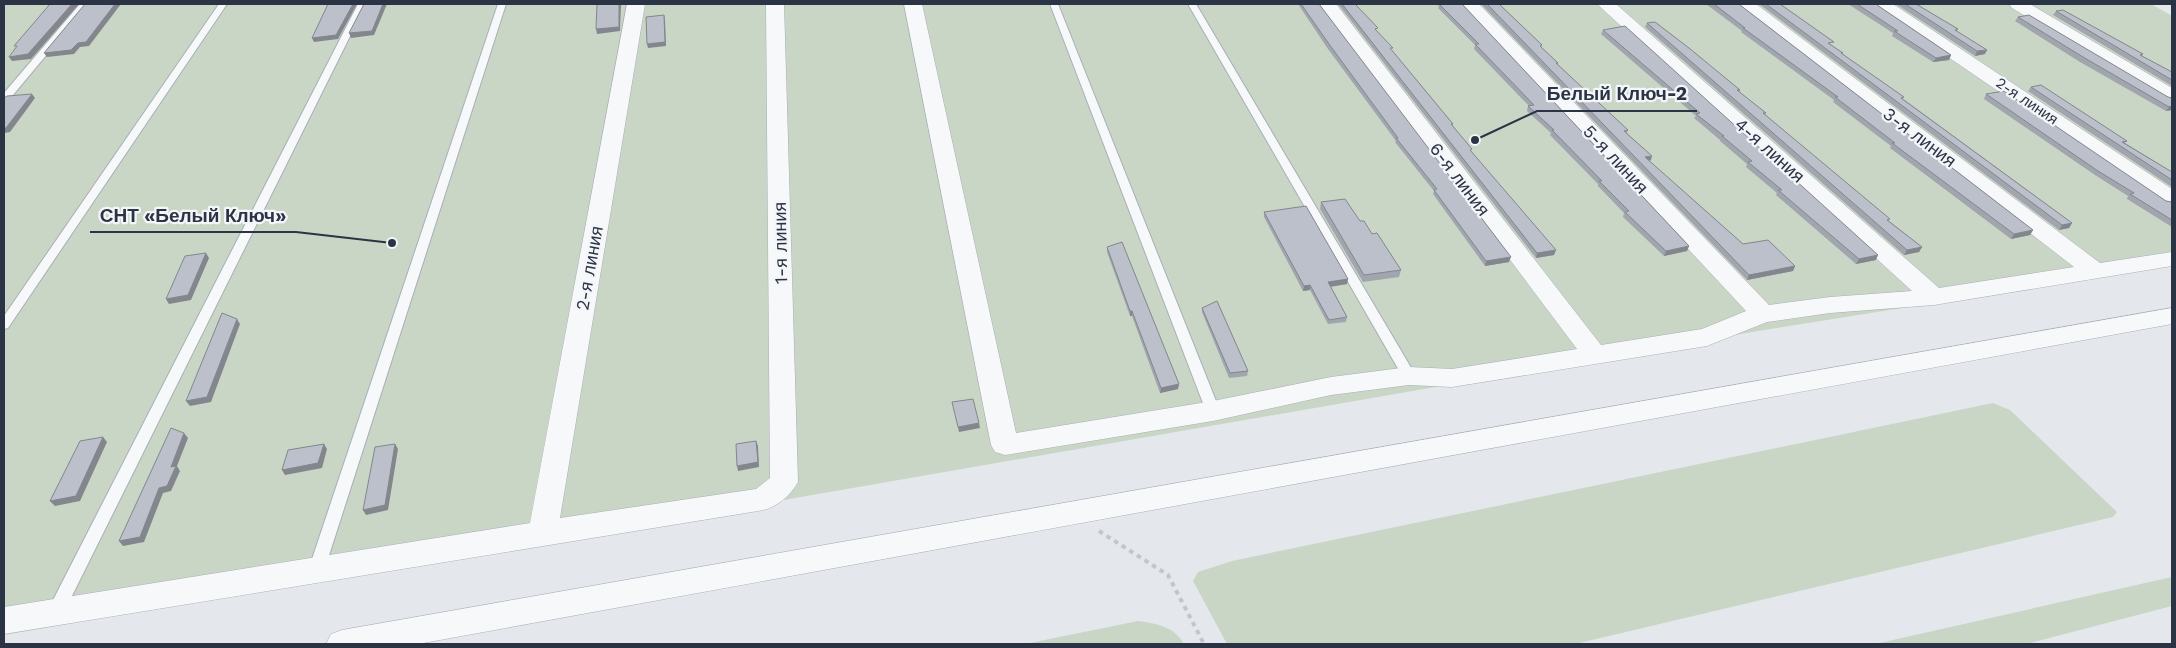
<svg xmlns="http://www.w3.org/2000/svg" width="2176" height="648" font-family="'Work Sans',sans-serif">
	<rect width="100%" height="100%" fill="#e4e7ec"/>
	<path fill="#c9d6c5" d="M4,4H2151L2172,16V265L1770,329L4,635Z
		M1993,403L2010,410L2117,512L2113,517L1575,644H1227L1193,581L1198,572L1232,561Z
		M2172,577V606L2026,644H1875Z
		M1138,621C1157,624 1174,626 1184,644H1025Z"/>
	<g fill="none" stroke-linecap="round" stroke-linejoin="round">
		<defs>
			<path id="service" d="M80,4H89L8,101L4,102V93Z
				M219,4H227L8,328L4,329V316Z
				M358,4H366L61,618L55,620L49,618L47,613L49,608Z
				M498,4H506L324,571L321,575L316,577L311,575L308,571Z
				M1050,4H1058L1220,411L1218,414H1208L1206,411Z
				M1188,4H1196L1416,376L1414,379H1404Z"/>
			<path id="minor" d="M627,4H645L560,518L756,489L770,478L766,4H784L798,482C791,495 778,506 764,510L4,634V607L530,523Z
				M904,4H922L1016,433L1213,401L1331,377L1409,367L1452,369L1577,349L1318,4H1336L1601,345L1702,329L1746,311L1460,4H1479L1769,305L1830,297L1912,291L1597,4H1616L1939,288L2074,267L1739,8L1736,4H1756L2100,263L2172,252V266L1934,305L1830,313L1767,322L1707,346L1452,387L1409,385L1331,395L1213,421L1005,455L995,452L991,445Z
				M1873,4H1893L2172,189V206L2164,204L1876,8Z
				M2009,4H2030L2172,88V102L2165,100L2012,8Z
				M2172,308V324L418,644H326L331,634L342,630Z"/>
		</defs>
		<use href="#service" stroke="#a9aeb7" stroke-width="2"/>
		<use href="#minor" stroke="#a9aeb7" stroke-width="1"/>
		<path stroke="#c2c5cb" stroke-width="4" stroke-dasharray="4.5 4.5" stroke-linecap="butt" d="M1099,531L1168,575L1204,644"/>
		<use href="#service" fill="#f7f8fa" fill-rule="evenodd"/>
		<use href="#minor" fill="#f7f8fa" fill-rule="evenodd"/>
	</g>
	<path fill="#a1a5ae" d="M1298,4H1319L1509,262L1485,266L1433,194L1434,191L1395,142L1396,141L1328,49Z
		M1338,4H1355L1378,32L1392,51L1453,124V126L1472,152L1554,255L1536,258Z
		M1436,4H1462L1689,246L1687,251L1664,256L1623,217L1624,213L1598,186V184L1550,135L1551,133L1527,111L1528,106H1529L1474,49L1475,45L1438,8L1439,6Z
		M1481,4H1499L1542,45L1541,47L1558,63V65L1628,130L1627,133L1651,160L1649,161L1743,244L1795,266L1793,271L1747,280Z
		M1706,4H1739L1740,5L2033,230L2030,235L2011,239L1890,148L1891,146L1833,102L1834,100L1741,32L1742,31Z
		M1759,4H1780L1833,46L1843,53L1842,54L2072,223L2069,228L2059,230Z
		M1848,4H1876L1877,5L1951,55L1949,60L1933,62L1892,36L1893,33Z
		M1896,4H1916L1958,29L1957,31L1985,54L1975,56Z
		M2056,11L2143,54L2142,56L2172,72V86L2053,15Z
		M2018,17L2168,97L2172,110L2166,111L2080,62L2015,21Z
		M1647,23L1740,90L1739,92L1766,113L1765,115L1889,221L1922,247L1919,252L1904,255L1645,27Z
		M1603,30L1876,260L1856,264L1776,195L1777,193L1746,167L1747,164L1720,141V140L1694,118L1696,116L1601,34Z
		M2031,87L2127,141L2125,143L2172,172V187L2028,91Z
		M1986,94L2166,201L2172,202V227L2127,199L2128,196L2095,175L1984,99Z
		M1321,202L1360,221L1372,234L1401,270L1399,277L1363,282L1320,209Z
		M1264,212L1348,279L1347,284L1331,287L1347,317L1346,322L1328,324L1310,290L1303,291L1264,217Z
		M1107,247L1179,384L1178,389L1160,393L1132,316H1130L1107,252Z
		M1202,308L1248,371L1247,376L1229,378L1202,312Z"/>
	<path fill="#83868d" d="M72,4H79L31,59L12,61L9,57Z
		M115,4H121L89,46L80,47L74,54L47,57L44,53Z
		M353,4H357L338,39L314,42L312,38Z
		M383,4H387L374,35L351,38L349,33Z
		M619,4H621L620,31L597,34L596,29Z
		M664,15L665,20L666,46L648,48L647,44Z
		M1987,50L1985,54L1975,56L1977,51Z
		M1951,55L1949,60L1933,62L1936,58Z
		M32,94L35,98L10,132L4,133V128Z
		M2172,106V110L2166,111L2169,107Z
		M1652,156L1651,160L1644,162L1645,157Z
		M2072,223L2069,228L2059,230L2062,225Z
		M2033,230L2030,235L2011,239L2014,234Z
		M1689,246L1687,251L1664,256L1666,251Z
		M1922,247L1919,252L1904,255L1907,250Z
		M1556,250L1554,255L1536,258L1537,253Z
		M206,253L209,258L191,300L169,304L166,299Z
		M1878,255L1876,260L1856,264L1859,259Z
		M1511,257L1509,262L1485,266L1486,261Z
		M1795,266L1793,271L1747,280L1749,275Z
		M1348,279L1347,284L1327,287L1328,282Z
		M1310,285V290L1303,291L1304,286Z
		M1130,311H1132V316H1130Z
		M237,319L240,324L211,402L190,406L186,401Z
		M1179,384L1178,389L1160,393L1161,388Z
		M979,423L980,428L959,432L958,427Z
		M184,433L188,438L177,466L180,471L171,491L163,493L144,542L123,546L119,541L159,488L171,467Z
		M103,437L107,442L80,501L55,506L50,501Z
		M756,441L758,446L759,467L738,471L737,466Z
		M324,444L327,449L322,468L285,475L282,470Z
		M395,444L398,449L388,510L366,515L363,510Z"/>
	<path fill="#bbc0ca" stroke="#83868d" d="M50,4H72L28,54L9,57L17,46H14Z
		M85,4H115L86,42L78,43L71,50L44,53Z
		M328,4H353L336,35L312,38Z
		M364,4H383L372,31L349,33Z
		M597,4H619V27L596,29Z
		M1301,4H1319L1511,257L1486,261L1434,190L1437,189L1396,138H1398L1329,44Z
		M1342,4H1355L1378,28L1375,29L1393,48H1390L1453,124H1451L1472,149L1470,150L1556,250L1537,253Z
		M1439,4H1462L1689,246L1666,251L1625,212L1629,211L1599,181H1602L1552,130H1554L1528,106L1534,105L1475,44H1479Z
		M1487,4H1499L1542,45L1540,46L1558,63H1556L1628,130L1624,131L1652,156L1645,157L1743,244L1768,240L1795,266L1749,275Z
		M1714,4H1739L1740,5L2033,230L2014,234L1892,143H1895L1835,97H1838L1743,28H1745Z
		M1766,4H1780L1834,42L1828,43L1843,53H1841L1904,97L1901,98L2072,223L2062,225Z
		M1857,4H1876L1877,5L1951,55L1936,58L1894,31H1898Z
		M1905,4H1916L1958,29L1955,30L1987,50L1977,51Z
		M2063,10L2143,54L2140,55L2172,72V80L2056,11Z
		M664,15L665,42L647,44L646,17Z
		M2029,15L2168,97L2172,98V106L2169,107L2083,57L2018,17Z
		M1655,22L1689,48L1740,90H1737L1766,113H1763L1890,219L1887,220L1922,247L1907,250L1647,23Z
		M1625,26L1878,255L1859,259L1778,190H1782L1748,162L1752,161L1722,136H1724L1696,114L1700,113L1603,30Z
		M2041,85L2127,141L2122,142L2172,172V180L2031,87Z
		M2004,91L2166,201L2172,202V220L2130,194L2134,193L2098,171L1986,94Z
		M32,94L6,128H4V98L7,96Z
		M1345,199L1360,221H1364L1372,234L1377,233L1401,270L1364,275L1321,202Z
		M1306,206L1348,279L1328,282L1347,317L1329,320L1310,285L1304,286L1264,212Z
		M1122,242L1179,384L1161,388L1132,311H1130L1107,247Z
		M206,253L188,295L166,299L185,256Z
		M1217,301L1248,371L1230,373L1202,308Z
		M222,313L237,319L207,397L186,401Z
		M973,399L979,423L958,427L952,402Z
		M171,428L184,433L171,467L176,466L167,486L159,488L140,537L119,541Z
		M103,437L76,496L50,501L80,441Z
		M756,441L758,462L737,466L736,444Z
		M324,444L318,463L282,470L288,450Z
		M395,444L385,505L363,510L375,447Z"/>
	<g text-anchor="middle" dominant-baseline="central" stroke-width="4.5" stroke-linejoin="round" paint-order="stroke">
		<g font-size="15" fill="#2b3445" stroke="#f4f6f9">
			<text transform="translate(2027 101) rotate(34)">2-я линия</text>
		</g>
		<g font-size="18" fill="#2b3445" stroke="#f4f6f9">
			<text transform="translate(1920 137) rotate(37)">3-я линия</text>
			<text transform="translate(1770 150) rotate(42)">4-я линия</text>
			<text transform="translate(1616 159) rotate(47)">5-я линия</text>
			<text transform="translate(1460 179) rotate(53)">6-я линия</text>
			<text transform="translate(780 243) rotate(-91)">1-я линия</text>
			<text transform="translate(589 268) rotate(-80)">2-я линия</text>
		</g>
	</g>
	<path fill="none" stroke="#2b3445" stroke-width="2" d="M1475 140L1537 111H1697M392 243L296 232H90"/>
	<g fill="#2b3445" stroke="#f4f6f9" stroke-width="2">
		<circle cx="1475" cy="140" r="5"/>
		<circle cx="392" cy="243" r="5"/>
	</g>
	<g font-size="19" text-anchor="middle" font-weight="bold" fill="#2b3445" stroke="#f4f6f9" stroke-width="4.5" stroke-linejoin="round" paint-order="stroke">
		<text x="1617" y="100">Белый Ключ-2</text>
		<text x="193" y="222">СНТ «Белый Ключ»</text>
	</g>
	<rect width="2176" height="648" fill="none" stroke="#2b3445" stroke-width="10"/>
</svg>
